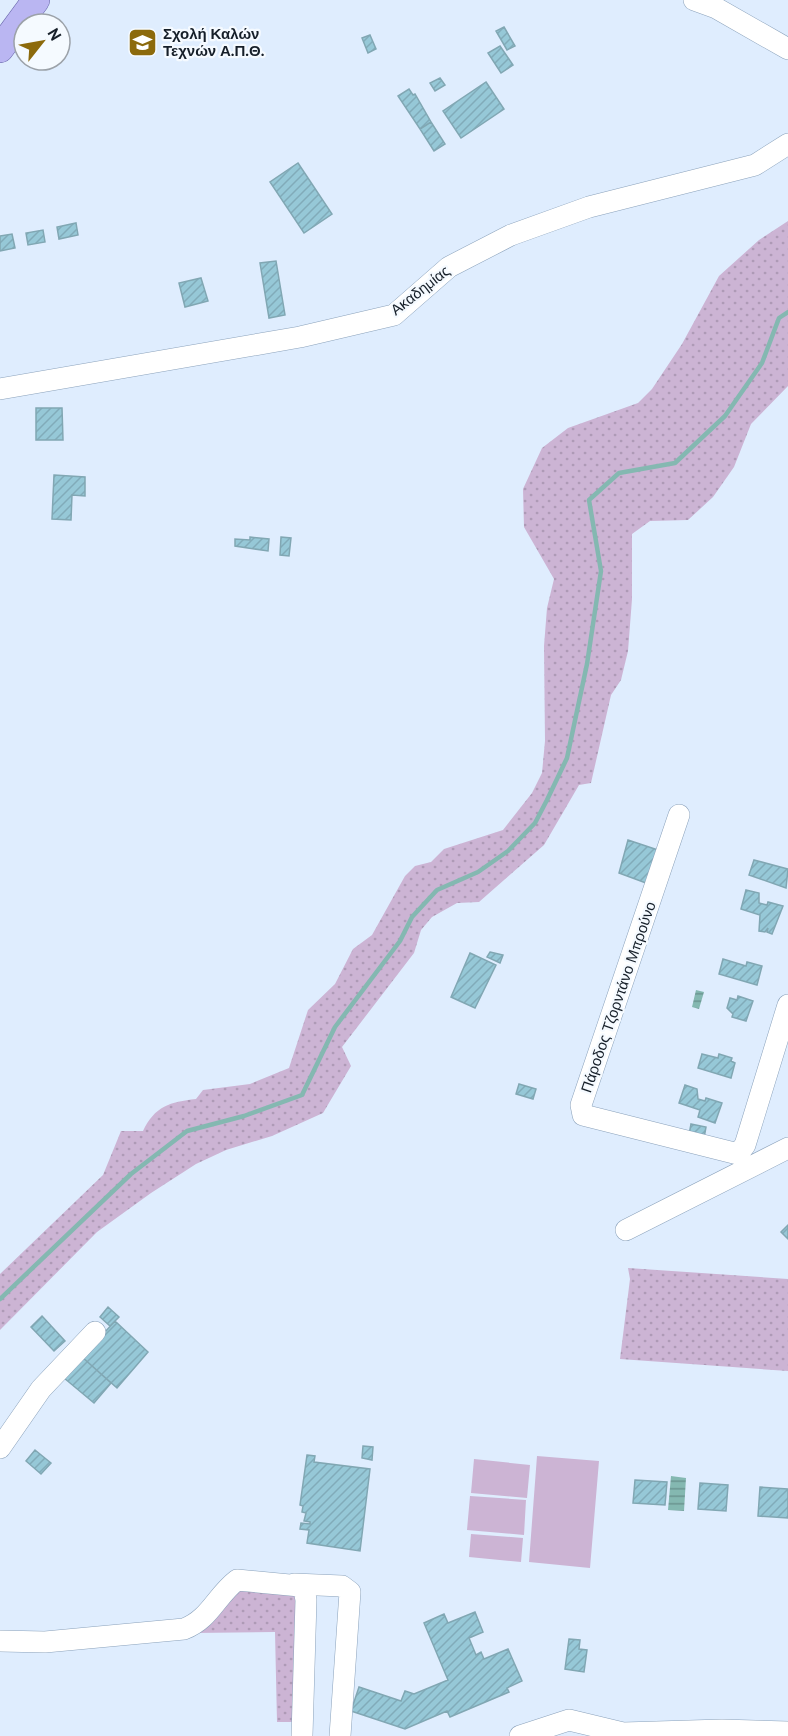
<svg xmlns="http://www.w3.org/2000/svg" width="788" height="1736" font-family="'PT Sans',sans-serif">
	<defs>
		<pattern id="grass-dots" width="8" height="8" patternUnits="userSpaceOnUse" patternTransform="scale(1.5)"><rect width="8" height="8" fill="#ccb4d4"/><path d="M2 2h.1M6 6h.1" fill="none" stroke="#ae9ab6" stroke-width="1.8" stroke-linecap="round"/></pattern>
		<pattern id="water-rules" width="6" height="5" patternUnits="userSpaceOnUse" patternTransform="scale(1.5)"><rect width="6" height="5" fill="#84b8b1"/><path d="M0 2.5h6" fill="none" stroke="#6b9590"/></pattern>
		<pattern id="building-hatch" width="6" height="6" patternUnits="userSpaceOnUse" patternTransform="scale(1.5)"><rect width="6" height="6" fill="#96c8d7"/><path d="M-1 1l2-2M0 6l6-6M5 7l2-2" fill="none" stroke="#81abb9"/></pattern>
	</defs>
	<rect width="100%" height="100%" fill="#dfedfe"/>
	<path fill="url(#grass-dots)" d="M788,221V386L751,424L734,467L713,497L688,520L650,521L632,534V599L628,651L621,680L611,695L591,783L579,785L544,845L479,902L457,903L432,917L421,930L414,953L342,1047L351,1066L323,1113L272,1136L226,1150L196,1164L151,1193L97,1232L0,1330V1274L103,1175L121,1131H143C155,1106 170,1102 196,1099L203,1090L250,1084L289,1068L308,1010L335,984L353,949L372,935L405,876L415,866L431,862L444,849L503,830L532,793L542,773L545,741L544,646L547,608L554,579L524,527L523,489L542,448L568,428L638,403L652,389L682,344L719,276L759,240Z
		M628,1268L788,1279V1371L620,1359L630,1279Z
		M241,1585L297,1591L295,1722H277L275,1632L194,1633Z"/>
	<path fill="#ccb4d4" d="M537,1456L599,1461L590,1568L529,1562Z
		M474,1459L530,1465L527,1498L471,1493Z
		M470,1496L526,1500L524,1535L467,1530Z
		M471,1534L523,1538L521,1562L469,1557Z"/>
	<path fill="url(#water-rules)" d="M696,990L704,992L699,1009L692,1007Z
		M671,1476L686,1478L684,1511L668,1510Z"/>
	<g fill="none" stroke-linecap="round" stroke-linejoin="round">
		<path stroke="#84b8b1" stroke-width="4.5" d="M0,1299L131,1174L187,1131L244,1116L302,1095L335,1027L400,941L412,917L437,890L478,872L508,851L535,823L547,800L567,758L587,664L601,571L589,500L619,473L675,463L725,416L762,363L779,318L788,312"/>
	</g>
	<path fill="url(#building-hatch)" stroke="#81a7b3" stroke-width="1.5" d="M504,27L515,46L507,50L496,31Z
		M370,35L376,49L368,53L362,38Z
		M500,46L513,65L501,73L488,53Z
		M440,78L445,85L435,91L430,83Z
		M486,82L504,109L461,138L443,111Z
		M409,89L413,95L415,94L431,122L420,129L398,96Z
		M431,122L445,144L434,151L420,129Z
		M298,163L332,214L304,233L270,182Z
		M76,223L78,235L59,239L57,227Z
		M43,230L45,242L28,245L26,233Z
		M12,234L15,248L0,251V236Z
		M276,261L285,315L269,318L260,263Z
		M201,278L208,301L185,307L179,283Z
		M36,408H62L63,440H36Z
		M54,475L85,477V496L72,495L71,520L52,519Z
		M250,537L269,539L268,551L235,546V539L250,540Z
		M281,537L291,538L289,556L280,555Z
		M628,840L658,850L646,883L619,873Z
		M754,860L788,869L786,888L749,875Z
		M746,890L759,893V903L767,905L768,902L783,906L772,934L767,932L768,928L765,932L759,931L760,915L741,909Z
		M490,952L503,955L500,963L487,957Z
		M470,953L496,965L475,1008L451,997Z
		M723,959L746,966L747,962L762,966L757,985L719,974Z
		M738,996L753,1001L746,1021L732,1017L733,1014L727,1008L730,998L737,1000Z
		M702,1054L718,1058L719,1054L732,1058L731,1061L735,1063L731,1078L698,1068Z
		M519,1084L536,1089L533,1099L516,1094Z
		M685,1085L697,1089L698,1099L705,1101L706,1098L722,1103L715,1123L698,1117L700,1110L679,1103Z
		M691,1124L706,1127L704,1138L689,1135Z
		M788,1225V1239L781,1232Z
		M108,1307L119,1317L110,1326L100,1317Z
		M42,1316L65,1341L54,1351L31,1327Z
		M115,1321L148,1352L117,1388L82,1357Z
		M82,1357L111,1383L94,1403L64,1378Z
		M363,1446L373,1447L372,1460L362,1458Z
		M35,1450L51,1463L41,1474L26,1461Z
		M307,1455L315,1456L314,1462L370,1469L360,1551L307,1543L309,1530L300,1529L301,1523L310,1524V1522L304,1521L306,1513L302,1512L303,1506L300,1505Z
		M635,1480L667,1482L665,1505L633,1503Z
		M700,1483L728,1485L726,1511L698,1509Z
		M760,1487L788,1489V1518L758,1516Z
		M475,1612L483,1632L469,1638L476,1655L481,1652L484,1659L508,1649L522,1681L507,1688L509,1692L450,1717L447,1711L405,1729L351,1711L359,1687L401,1701L405,1691L414,1694L448,1680L424,1623L444,1614L448,1623Z
		M569,1639L580,1640L579,1649L587,1650L584,1672L565,1669Z"/>
	<g fill="none" stroke-linecap="round" stroke-linejoin="round">
		<defs>
			<path id="minor" d="M694,0L716,8L788,49
				M0,389L300,337L394,315L449,267L511,235L589,207L755,165L788,144
				M679,815L581,1105L583,1115L738,1154L745,1145L788,1005
				M626,1230L788,1148
				M0,1448L41,1389L95,1332
				M294,1584L342,1586L350,1592L340,1736
				M0,1641L45,1642L184,1629C210,1619 216,1596 237,1580L300,1586L304,1589L306,1600L302,1736
				M520,1736L569,1720L623,1733L722,1730L788,1732"/>
			<path id="major" d="M0,49L36,0"/>
		</defs>
		<use href="#minor" stroke="#8ba2bb" stroke-width="22"/>
		<use href="#major" stroke="#6361a6" stroke-width="28"/>
		<use href="#minor" stroke="#fff" stroke-width="21"/>
		<use href="#major" stroke="#bab6f2" stroke-width="27"/>
	</g>
	<defs>
		<symbol id="university-square" viewBox="-11 -11 22 22"><rect x="-9" y="-9" width="18" height="18" rx="4" fill="#8c6a0c" stroke="#f5faff"/><path d="M0-5L7-2L0 1L-7-2ZM-4 1L0 2.5L4 1V4Q0 6-4 4Z" fill="#fff"/></symbol>
	</defs>
	<g fill-rule="evenodd">
		<use href="#university-square" x="126" y="26" width="33" height="33"/>
	</g>
	<g text-anchor="middle" dominant-baseline="central" stroke-width="4.5" stroke-linejoin="round" paint-order="stroke">
		<g font-size="15" font-weight="bold" fill="#161f29" stroke="#f5faff" text-anchor="start">
			<text x="163" y="33">Σχολή Καλών<tspan x="163" dy="17">Τεχνών Α.Π.Θ.</tspan></text>
		</g>
		<g font-size="15" fill="#161f29" stroke="#f5faff">
			<text transform="translate(420 290) rotate(-38)">Ακαδημίας</text>
			<text transform="translate(618 997) rotate(-71)">Πάροδος Τζορντάνο Μπρούνο</text>
		</g>
	</g>
	<g transform="translate(42 42) rotate(59)"><circle r="28" fill="#f5faff" stroke="#9ca2a9" stroke-width="1.5"/>
	<path d="M0-4.5L10 22L0 15L-10 22Z" fill="#8c6a0c"/>
	<text y="-9" font-size="16" font-weight="bold" text-anchor="middle" fill="#161f29">N</text>
	</g>
</svg>
